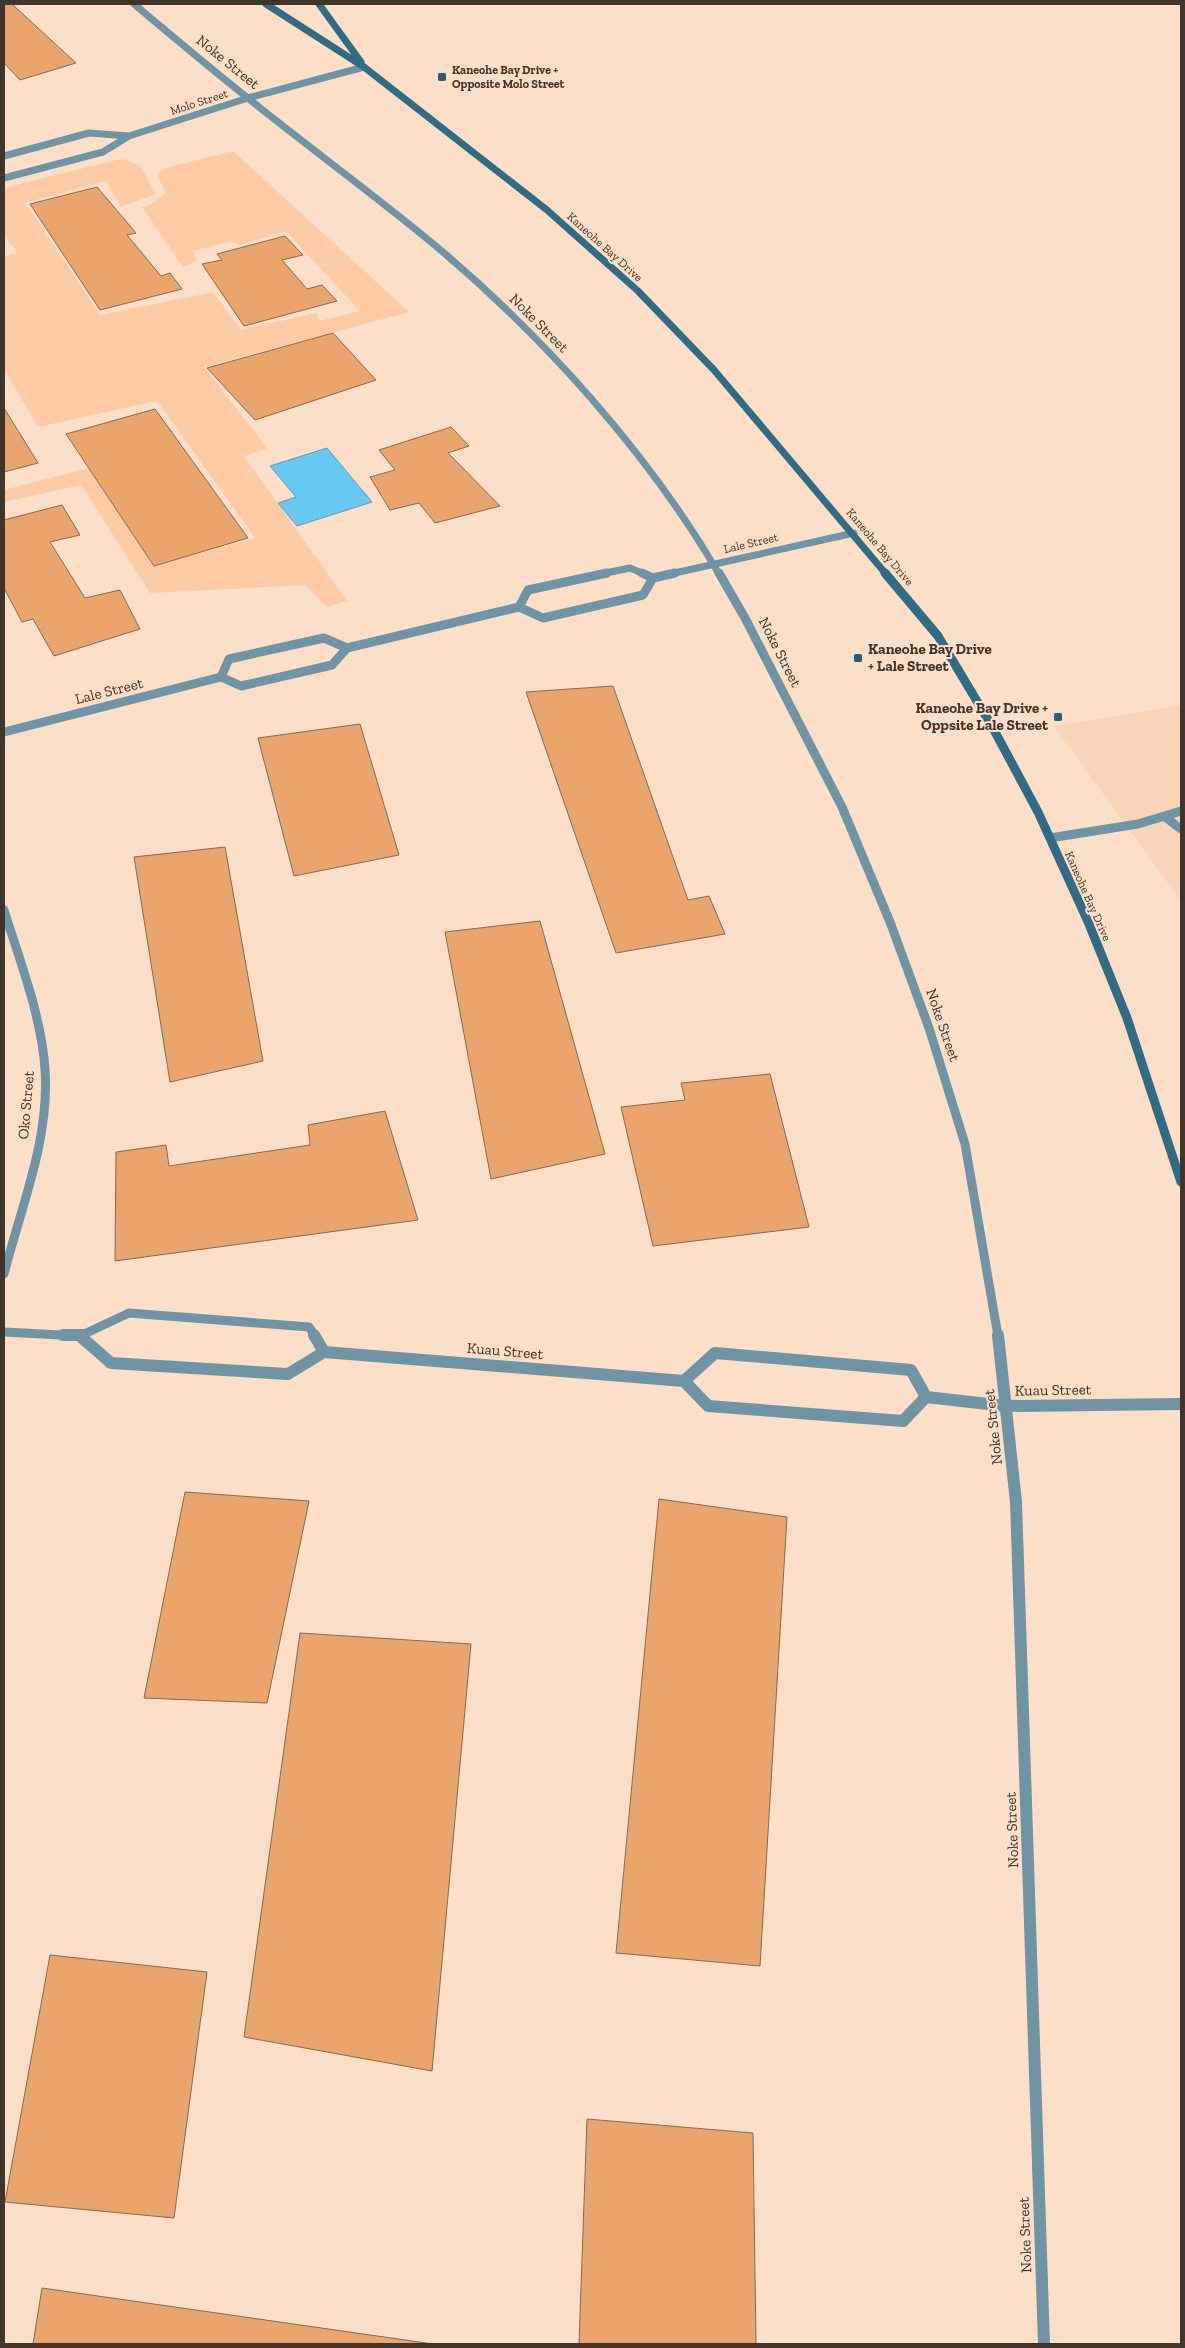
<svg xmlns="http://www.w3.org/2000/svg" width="1185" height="2348" font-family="'Zilla Slab',serif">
	<rect width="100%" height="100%" fill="#fddfc7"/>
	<path fill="#f9d4b7" d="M1181,705V901L1054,726Z"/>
	<path fill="#fccaa3" d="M233,151L409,312L204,367L268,449L244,456L347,601L327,607L305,585L150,593L81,485L4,502V490L89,468L154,566L255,538L157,401L38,427L4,369V256L18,253L4,236V188L120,159C144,162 145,174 155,194L121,207L106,181L25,203L100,315L213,292L241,330L316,313L319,321L360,311L286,231L241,245L231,241L193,251L197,261L183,267L142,207L150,205L166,193L158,177L161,169Z"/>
	<path fill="#67c8f2" stroke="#5b9cb6" d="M327,448L372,502L297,526L278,503L296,497L270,466Z"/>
	<path fill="#e9a56c" stroke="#846954" d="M4,4H12L76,63L20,80L4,63Z
		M97,187L136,233L127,235L161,276L170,273L182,289L100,310L30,204Z
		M285,236L303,255L282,260L307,289L322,285L337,301L244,326L202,264L222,260L217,254Z
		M333,333L376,380L255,420L207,368Z
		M4,408L38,463L4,472Z
		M155,409L248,538L154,566L66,434Z
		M451,427L469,446L448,453L500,506L435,523L419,503L390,510L370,477L395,470L379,450Z
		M62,505L80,535L50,542L85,598L120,590L140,629L54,656L33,619L22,622L4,588V520Z
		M613,686L688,900L709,896L725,934L616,953L526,692Z
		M360,724L399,855L294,876L258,738Z
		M225,847L263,1061L170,1082L134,857Z
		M540,921L605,1154L491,1179L445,932Z
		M770,1074L809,1227L653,1246L621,1107L685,1100L681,1083Z
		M385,1111L418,1220L115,1261L116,1152L166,1145L169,1166L310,1145L308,1125Z
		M185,1492L309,1501L267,1703L144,1698Z
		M659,1499L787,1517L760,1966L616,1953Z
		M300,1633L471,1644L432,2071L244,2037Z
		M50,1955L207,1972L174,2218L5,2202Z
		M587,2119L753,2133L756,2344H579Z
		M42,2288L433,2344H33Z"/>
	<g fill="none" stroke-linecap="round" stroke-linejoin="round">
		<path stroke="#6e94a6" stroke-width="7" d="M134,4C172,36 210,68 249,99C311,149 376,196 437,247C544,337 649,454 719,574
			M4,156L89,133L129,136
			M4,178L103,152L129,136L248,98L364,67
			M601,574L630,568L644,574
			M670,574L854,533"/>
		<path stroke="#6e94a6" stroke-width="9" d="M642,573L653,578L675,573
			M719,573L745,618L842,807L890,922L929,1028L965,1144L998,1336
			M519,607L528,590L607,573
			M221,677L229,659L324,638L347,648
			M4,732L221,677L241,686L332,665L347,648L519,607L543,618L643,595L653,578
			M1165,817L1181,829
			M1050,838L1138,824L1181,811
			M4,910C20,962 41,1014 45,1069C50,1139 21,1207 4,1274
			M4,1332L80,1336L129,1313L309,1327L315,1336"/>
		<path stroke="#6e94a6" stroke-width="12" d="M63,1335H82
			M314,1335L324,1352
			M998,1335L1016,1502L1044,2344
			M80,1336L111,1363L288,1374L324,1352L684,1381L708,1406L903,1421L926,1397
			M684,1381L715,1353L911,1370L926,1397
			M926,1397L1006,1406L1181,1404"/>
		<path stroke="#306c86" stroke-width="7" d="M266,4L364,67L547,210L638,291L714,370L886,574
			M319,4L361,62"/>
		<path stroke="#306c86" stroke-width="9" d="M885,573L938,636L993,728L1038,812L1089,924L1127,1018L1181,1182"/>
	</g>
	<g fill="#256079" stroke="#fddfc7" stroke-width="2">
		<rect x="437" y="72" width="10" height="10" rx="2.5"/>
		<rect x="853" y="653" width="10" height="10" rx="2.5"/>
		<rect x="1053" y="712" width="10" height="10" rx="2.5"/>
	</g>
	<g text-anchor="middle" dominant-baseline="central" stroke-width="4" stroke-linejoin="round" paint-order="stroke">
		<g font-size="12" font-weight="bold" fill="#40342b" stroke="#fddfc7" text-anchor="start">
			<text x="452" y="70">Kaneohe Bay Drive +<tspan x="452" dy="14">Opposite Molo Street</tspan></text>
		</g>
		<g font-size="12" fill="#40342b" stroke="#fddfc7">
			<text transform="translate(199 102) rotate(-18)">Molo Street</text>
			<text transform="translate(605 247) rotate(42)">Kaneohe Bay Drive</text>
			<text transform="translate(751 543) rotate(-13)">Lale Street</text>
			<text transform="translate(880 547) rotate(50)">Kaneohe Bay Drive</text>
			<text transform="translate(1088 896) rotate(66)">Kaneohe Bay Drive</text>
		</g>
		<g font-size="15" fill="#40342b" stroke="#fddfc7">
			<text transform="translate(228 62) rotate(39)">Noke Street</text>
			<text transform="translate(539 323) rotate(45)">Noke Street</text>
			<text transform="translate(780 652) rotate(63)">Noke Street</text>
			<text transform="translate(109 691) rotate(-14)">Lale Street</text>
			<text transform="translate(943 1025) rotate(71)">Noke Street</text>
			<text transform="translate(26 1105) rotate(-85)">Oko Street</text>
			<text transform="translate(505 1351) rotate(5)">Kuau Street</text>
			<text transform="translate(1053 1390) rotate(-1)">Kuau Street</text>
			<text transform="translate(993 1427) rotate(-96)">Noke Street</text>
			<text transform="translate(1012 1830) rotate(-92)">Noke Street</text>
			<text transform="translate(1025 2235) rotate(-92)">Noke Street</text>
		</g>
		<g font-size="15" font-weight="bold" fill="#40342b" stroke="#fddfc7" text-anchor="start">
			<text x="868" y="649">Kaneohe Bay Drive<tspan x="868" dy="17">+ Lale Street</tspan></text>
			<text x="1048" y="708" text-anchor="end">Kaneohe Bay Drive +<tspan x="1048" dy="17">Oppsite Lale Street</tspan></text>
		</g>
	</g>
	<rect width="1185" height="2348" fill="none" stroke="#40342b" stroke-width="10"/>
</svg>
